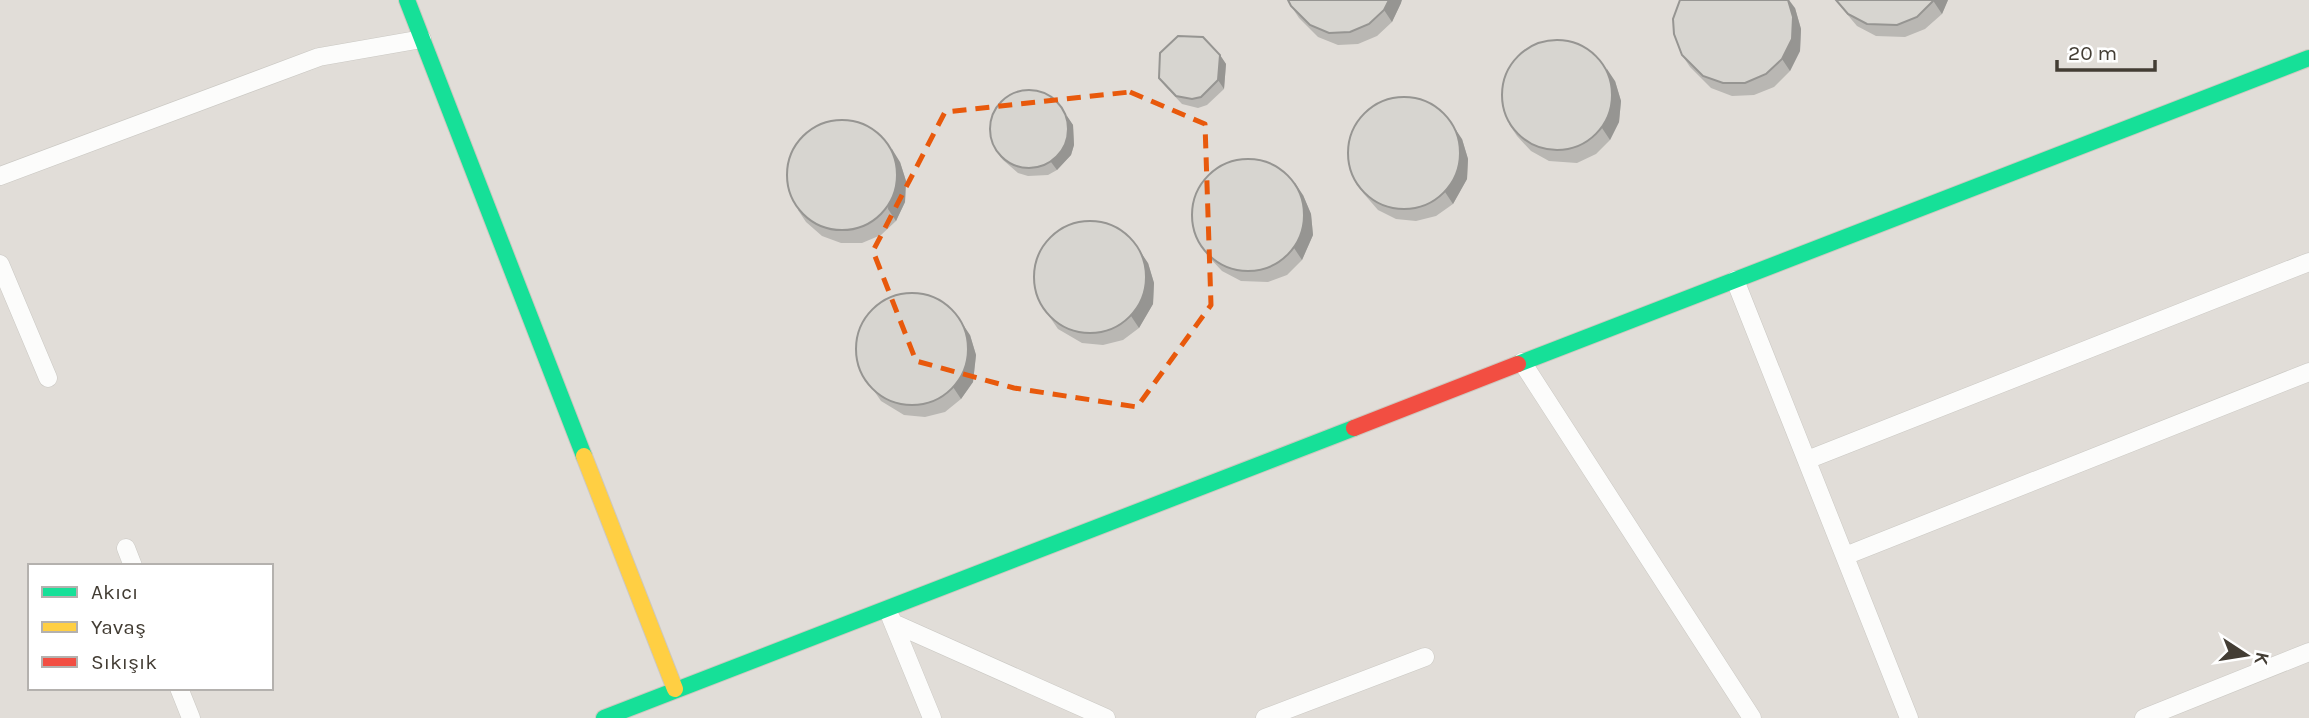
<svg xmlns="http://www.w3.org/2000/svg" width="2309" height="718" font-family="Karla,sans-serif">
	<rect width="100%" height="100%" fill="#eeece7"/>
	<path fill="#e1ddd8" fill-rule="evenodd" d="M0,0H2309V718H0ZM30,566H271V688H30Z"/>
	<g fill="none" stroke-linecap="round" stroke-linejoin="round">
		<defs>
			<path id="lane" d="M0,176L319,57L422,39
				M0,264L48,378
				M1735,280L1909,718
				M1522,362L1752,718
				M1807,460L2309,262
				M126,548L133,566
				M1845,556L2309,372
				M891,618L932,718
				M893,623L1106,718
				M179,688L191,718
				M1265,718L1425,657
				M2144,718L2309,652"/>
			<path id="fast" d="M407,0L584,456
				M1518,364L2309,58
				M604,718L1354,428"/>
			<path id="slow" d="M584,456L675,689"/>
			<path id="jam" d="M1354,428L1518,364"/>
		</defs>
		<use href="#lane" stroke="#cac8c3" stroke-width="19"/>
		<use href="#fast" stroke="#cdc8bf" stroke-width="18"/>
		<use href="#slow" stroke="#cdc8bf" stroke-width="18"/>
		<use href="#jam" stroke="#cdc8bf" stroke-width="18"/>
		<use href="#lane" stroke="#fcfcfb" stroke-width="18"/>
		<use href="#fast" stroke="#16e098" stroke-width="16"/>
		<use href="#slow" stroke="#ffcf43" stroke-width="16"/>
		<use href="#jam" stroke="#f24e42" stroke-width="16"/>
	</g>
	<path fill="#b9b7b3" d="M1835,0H1948L1942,14L1925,29L1905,37L1876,36L1857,26Z
		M1401,3L1392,22L1377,36L1358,44L1338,45L1318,37L1299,18L1291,6Z
		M1795,8L1801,29L1800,51L1790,71L1774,87L1754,95L1732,96L1711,88L1690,67L1682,55Z
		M1220,55L1226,64L1224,89L1207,105L1198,108L1182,104L1165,86L1159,78Z
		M1615,81L1621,101L1619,122L1610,140L1596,154L1577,163L1549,161L1531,151L1517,136L1509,124Z
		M1055,99L1073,125L1074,145L1071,155L1057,170L1048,175L1028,176L1018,173L1003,160L996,151Z
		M1462,139L1468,159L1467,179L1453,204L1436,216L1416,221L1396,219L1378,210L1364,194L1355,182Z
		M900,162L906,181L905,202L896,221L881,235L862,243H841L822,236L806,222L798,210Z
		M1303,195L1311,214L1313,235L1302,260L1287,275L1268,282L1241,281L1222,271L1208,256L1200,244Z
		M1148,263L1154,283L1153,304L1139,328L1123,340L1103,345L1082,343L1058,329L1038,300Z
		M970,335L976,355L973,382L961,399L945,412L925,417L904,415L881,401L861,372Z"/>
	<path fill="#969592" d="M1389,0H1402L1401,3L1392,22L1384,10Z
		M1788,0H1789L1795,8L1801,29L1800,51L1790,71L1782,59Z
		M1934,0H1948L1942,14L1934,2Z
		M1220,55L1226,64L1224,89L1218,80Z
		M1607,69L1615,81L1621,101L1619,122L1610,140L1602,128Z
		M1067,116L1073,125L1074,145L1071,155L1057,170L1051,162Z
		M1454,127L1462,139L1468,159L1467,179L1453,204L1445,192Z
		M892,149L900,162L906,181L905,202L896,221L888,209Z
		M1295,183L1303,195L1311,214L1313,235L1302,260L1294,248Z
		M1140,251L1148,263L1154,283L1153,304L1139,328L1131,316Z
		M962,323L970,335L976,355L973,382L961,399L953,387Z"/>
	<path fill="#d7d5d0" stroke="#969592" stroke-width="2" d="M1288,0H1389L1384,10L1369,24L1350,32L1329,33L1310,25L1291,6Z
		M1680,0H1788L1793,17L1792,39L1782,59L1766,74L1745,83H1723L1703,76L1682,55L1674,34L1673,19Z
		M1836,0H1934L1917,17L1897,25L1867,24L1848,14Z
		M1178,36L1203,37L1220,55L1218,80L1201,97L1192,99L1176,96L1159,78L1160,53Z
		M1502 95a55 55 0 1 1 110 0a55 55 0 1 1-110 0Z
		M990 129a39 39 0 1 1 78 0a39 39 0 1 1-78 0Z
		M1348 153a56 56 0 1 1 112 0a56 56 0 1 1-112 0Z
		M787 175a55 55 0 1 1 110 0a55 55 0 1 1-110 0Z
		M1192 215a56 56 0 1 1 112 0a56 56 0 1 1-112 0Z
		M1034 277a56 56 0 1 1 112 0a56 56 0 1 1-112 0Z
		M856 349a56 56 0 1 1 112 0a56 56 0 1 1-112 0Z"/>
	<path fill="none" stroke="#e8590c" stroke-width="5" stroke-dasharray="14 9" stroke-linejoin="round" d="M1130,92L1205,124L1211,305L1137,407L1014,388L916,361L873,251L945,112Z"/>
	<rect x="28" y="564" width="245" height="126" fill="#ffffff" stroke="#b4b1ae" stroke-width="2"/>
	<rect x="42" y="587" width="35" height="10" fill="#16e098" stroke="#b4b1ae" stroke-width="2"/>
	<text x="91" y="599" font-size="21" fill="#433d34">Akıcı</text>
	<rect x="42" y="622" width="35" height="10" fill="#ffcf43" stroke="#b4b1ae" stroke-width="2"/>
	<text x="91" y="634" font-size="21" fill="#433d34">Yavaş</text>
	<rect x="42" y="657" width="35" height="10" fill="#f24e42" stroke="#b4b1ae" stroke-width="2"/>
	<text x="91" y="669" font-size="21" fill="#433d34">Sıkışık</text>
	<g transform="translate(2246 655) rotate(102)" stroke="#ffffff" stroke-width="5" paint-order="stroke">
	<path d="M0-5L12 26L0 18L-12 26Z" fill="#433d34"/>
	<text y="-10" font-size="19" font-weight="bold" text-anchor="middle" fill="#433d34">K</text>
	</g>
	<path d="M2057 60v10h98v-10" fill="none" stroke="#433d34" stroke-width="3.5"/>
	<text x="2068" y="60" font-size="21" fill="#433d34" stroke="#ffffff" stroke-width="5" paint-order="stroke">20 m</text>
</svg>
